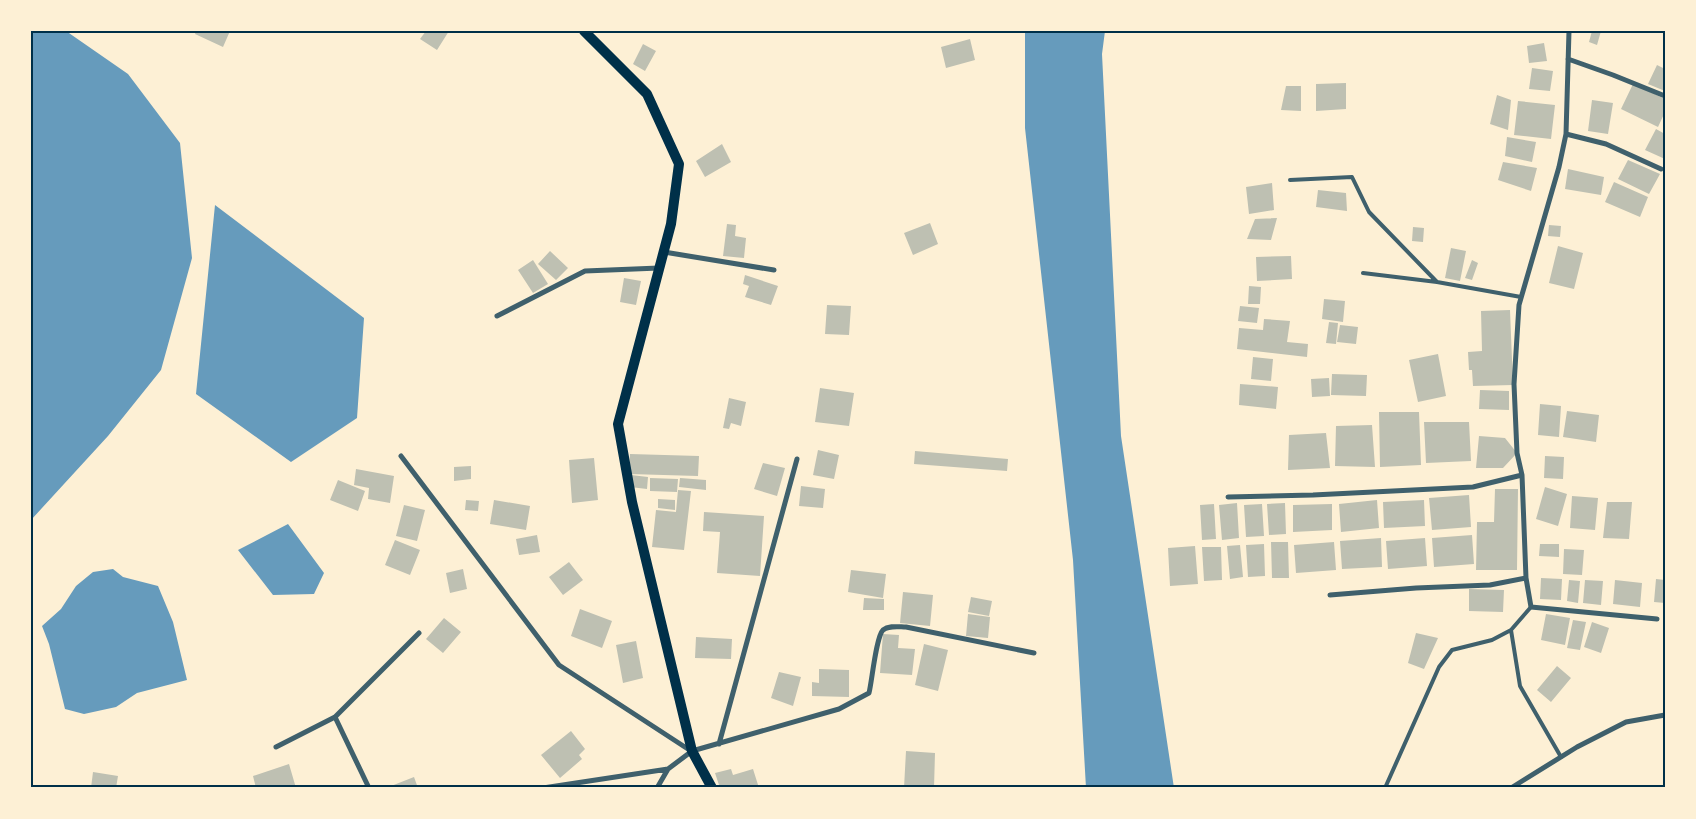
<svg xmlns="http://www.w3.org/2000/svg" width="1696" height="819" font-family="Figtree,sans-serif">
	<rect width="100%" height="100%" fill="#fdf0d5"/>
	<path fill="#669bbc" d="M31,31H66L128,74L180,143L192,258L161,370L108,436L31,520Z
		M1025,31H1105L1102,54L1121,436L1174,788H1086L1073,560L1025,128Z
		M215,205L364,318L357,418L291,462L196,394Z
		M288,524L324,573L314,594L273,595L238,550Z
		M113,569L123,577L158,586L173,622L187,680L137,693L116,707L84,714L65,709L49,644L42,626L61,609L76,586L93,572Z"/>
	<path fill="#bec0b2" d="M196,31H230L223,47L195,34Z
		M426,31H449L437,50L420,39Z
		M1592,31H1601L1597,45L1589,42Z
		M970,39L975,60L946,68L941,47Z
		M1544,43L1547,61L1529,63L1527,46Z
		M643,44L656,51L645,71L633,64Z
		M1657,65L1665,69V91L1648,84Z
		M1532,68L1553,71L1550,91L1529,89Z
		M1346,83V109L1316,111V84Z
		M1633,84L1665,99V112L1658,127L1621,109Z
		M1286,86H1301V111L1281,110Z
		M1497,95L1511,100L1508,130L1490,124Z
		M1592,100L1613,103L1608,134L1588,131Z
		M1518,101L1555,105L1551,139L1514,135Z
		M1656,129L1665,134V159L1645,150Z
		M1507,137L1536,142L1532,162L1505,156Z
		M722,144L731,162L705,177L696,161Z
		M1628,160L1660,174L1649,194L1618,179Z
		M1503,162L1537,168L1531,191L1498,180Z
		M1568,169L1604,177L1601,195L1565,189Z
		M1614,182L1648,197L1640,217L1605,202Z
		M1272,183L1274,210L1249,214L1246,187Z
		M1318,190L1346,193L1347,211L1316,207Z
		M1277,218L1271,240L1247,239L1255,219Z
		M930,223L938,244L913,255L904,233Z
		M727,224L736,225L735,236L746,238L744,258L723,256Z
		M1549,225L1561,226L1560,237L1548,236Z
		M1413,227L1424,228L1423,242L1412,241Z
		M1558,246L1583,253L1574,289L1549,283Z
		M1451,248L1466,251L1460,281L1445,278Z
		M550,251L568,268L556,280L538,264Z
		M1291,256L1292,279L1257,281L1256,257Z
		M533,260L548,284L533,293L518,270Z
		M1472,260L1478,263L1472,280L1465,278Z
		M745,275L778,286L771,305L745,297L749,286L743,284Z
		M624,278L641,281L636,305L620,302Z
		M1249,286L1261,287L1260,304H1248Z
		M1324,299L1345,301L1343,322L1322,319Z
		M827,305L851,306L849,335L825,334Z
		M1240,306L1259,308L1257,323L1238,321Z
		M1510,310L1513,385L1473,386L1472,370H1469L1468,352L1482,351L1481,311Z
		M1264,319L1290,321L1287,342L1308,344L1307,357L1237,349L1239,328L1263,330Z
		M1329,322L1338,323L1336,344L1326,343Z
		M1340,325L1358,327L1356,344L1337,342Z
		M1438,354L1446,396L1418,402L1409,360Z
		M1253,357L1273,359L1271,381L1251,379Z
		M1332,374L1367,375L1366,396L1331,395Z
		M1329,378L1330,396L1312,397L1311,379Z
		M1240,384L1278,387L1276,409L1239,405Z
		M820,388L854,393L849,426L815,422Z
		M1480,390L1509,391V410L1479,409Z
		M729,398L746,402L741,426L731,423L729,429L723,428Z
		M1540,404L1561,406L1559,437L1538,435Z
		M1567,411L1599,415L1596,442L1563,437Z
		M1379,412H1419L1421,465L1380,467Z
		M1424,422H1469L1471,461L1426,463Z
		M1372,425L1375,467L1335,466L1336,426Z
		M1326,433L1330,468L1288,470L1289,435Z
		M1479,436L1505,438L1517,453L1503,468H1476Z
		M818,450L839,455L834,479L813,475Z
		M915,451L1008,459L1007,471L914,464Z
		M630,454L699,456L698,476L629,474Z
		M1545,456L1564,457L1563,479L1544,478Z
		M594,458L598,500L572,503L569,460Z
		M763,463L785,468L777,496L754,489Z
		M471,466V479L454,481V467Z
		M356,469L394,476L390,503L368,499L369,488L354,485Z
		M631,475L648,477L647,489L630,487Z
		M650,478L678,479L677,492L650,491Z
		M680,478L706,480V490L679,487Z
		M338,480L365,491L358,511L330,500Z
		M801,486L825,489L823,508L799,506Z
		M1545,487L1567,494L1558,526L1536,519Z
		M1495,489H1518L1517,570H1476L1477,522H1494Z
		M678,490L691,491L684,550L652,547L656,510L676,512Z
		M1469,495L1471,527L1432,530L1429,498Z
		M1572,496L1598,498L1595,530L1570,528Z
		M658,499L675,500V510L658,508Z
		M466,500L479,501L478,511L465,510Z
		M494,500L530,506L526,530L490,524Z
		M1377,500L1379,528L1341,532L1339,504Z
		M1424,500L1425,526L1384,528L1383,502Z
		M1607,502H1632L1629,539L1603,538Z
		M1237,503L1239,538L1222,540L1219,505Z
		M1285,503L1286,534L1269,535L1267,504Z
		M1214,504L1216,539L1202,540L1200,505Z
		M1262,504L1264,536L1246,537L1244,505Z
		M1332,504V530L1293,532V505Z
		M404,505L425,510L417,541L396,536Z
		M704,512L764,516L760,576L717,573L720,532L703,531Z
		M537,535L540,552L519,555L516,539Z
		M1472,535L1474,564L1434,567L1432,538Z
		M1381,538L1382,567L1342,569L1340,541Z
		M1425,538L1427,566L1388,569L1386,541Z
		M395,540L420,550L410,575L385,565Z
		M1271,542H1288L1289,578H1272Z
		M1334,542L1336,570L1296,573L1294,545Z
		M1264,544L1265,576L1248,577L1246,545Z
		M1540,544H1559V557L1539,556Z
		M1240,545L1243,577L1230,579L1227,546Z
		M1195,546L1198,584L1170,586L1168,548Z
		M1202,547H1221L1222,580L1204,581Z
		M1564,549L1584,550L1582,575L1563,574Z
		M569,562L583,580L563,595L549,577Z
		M463,569L467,589L450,593L446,573Z
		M851,570L886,574L883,598L848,592Z
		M1541,578L1562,579L1561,600L1540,599Z
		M1656,579L1665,580V603L1654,602Z
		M1569,580L1580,581L1578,603L1567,601Z
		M1585,580L1603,581L1601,605L1583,603Z
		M1615,580L1642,583L1640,607L1613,604Z
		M1469,589L1504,590L1503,612L1469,611Z
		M903,592L933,595L930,626L900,623Z
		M971,597L992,601L989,616L968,612Z
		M864,598L884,599V610H863Z
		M580,609L612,621L602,648L571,636Z
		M968,614L990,617L988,638L966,636Z
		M1546,614L1570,618L1565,645L1541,640Z
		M444,618L461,632L443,653L426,639Z
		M1573,620L1586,622L1580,650L1567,648Z
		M1592,622L1609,628L1601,653L1584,647Z
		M1416,633L1438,638L1424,669L1408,663Z
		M883,634L899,635L898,648L915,649L912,675L880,673Z
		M696,637L732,639L731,659L695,658Z
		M636,641L643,678L623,683L616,645Z
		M924,644L948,650L938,691L915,685Z
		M1557,666L1571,678L1551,702L1537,690Z
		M819,669L849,670V697L812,696V682L819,683Z
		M779,672L801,677L793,706L771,698Z
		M571,731L585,749L579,755L582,759L560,778L541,755Z
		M906,751L935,753L934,788H904Z
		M289,764L296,788H256L253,776Z
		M731,769L733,775L753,769L759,788H720L715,773Z
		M93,772L118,776L116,788H91Z
		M414,777L418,788H386Z"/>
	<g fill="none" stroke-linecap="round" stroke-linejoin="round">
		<path stroke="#3f606c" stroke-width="4" d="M1290,180L1352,177L1369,212L1437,282
			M1363,273L1437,282L1521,297
			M1511,630L1520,686L1561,757
			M1385,788L1439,667L1452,650L1492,640L1511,630L1531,607"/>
		<path stroke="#3f606c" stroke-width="5" d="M1568,59L1613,75L1665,96
			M1566,134L1606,144L1661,169
			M664,252L774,270
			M497,316L585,271L659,268
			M401,456L559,665L691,751
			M1522,475L1526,578L1531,607L1657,619
			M1228,497L1313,495L1473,487L1522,475L1517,453L1514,384L1519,305L1559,167L1566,134L1569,31
			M1330,595L1416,588L1490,585L1526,578
			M335,717L419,633
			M719,744L797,459
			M276,747L335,717L369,788
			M543,788L668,769
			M657,788L668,769L692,751L839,709L869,693C872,681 876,637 883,630C889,625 899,627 906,627L1034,653
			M1511,788L1577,747L1626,722L1665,715"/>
		<path stroke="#003049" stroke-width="10" d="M584,31L647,94L679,164L671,224L618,424L632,502L692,751L712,788"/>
	</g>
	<rect width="1696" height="819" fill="none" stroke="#fdf0d5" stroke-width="65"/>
	<rect x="32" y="32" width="1632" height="754" fill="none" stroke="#003049" stroke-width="2"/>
</svg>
